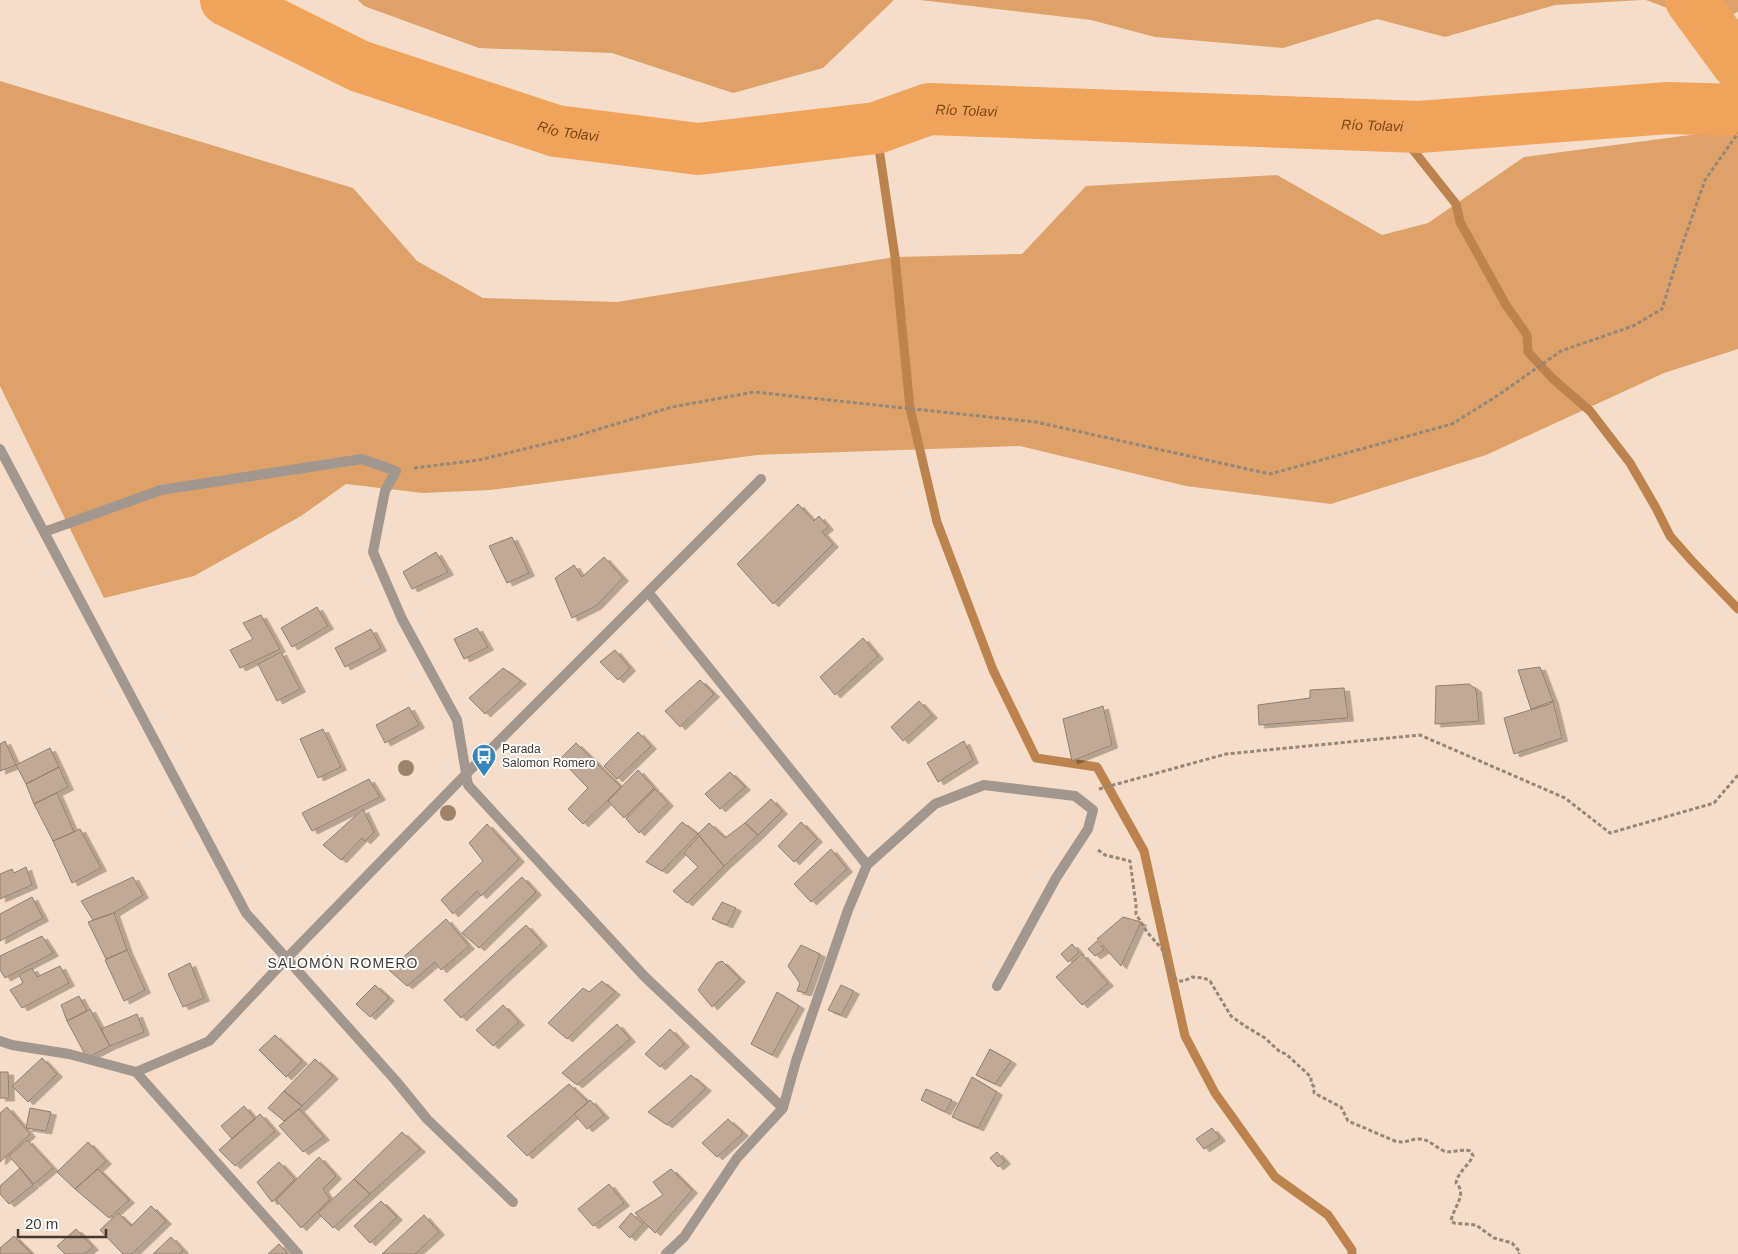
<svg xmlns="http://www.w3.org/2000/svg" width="1738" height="1254" font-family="Arial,sans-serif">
	<defs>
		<filter id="shadow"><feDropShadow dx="5.5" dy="3" stdDeviation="0" flood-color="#0004"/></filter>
	</defs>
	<rect width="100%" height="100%" fill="#f5ddc9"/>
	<path fill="#dea16a" d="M358,0H894L823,68L733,93L612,53L479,48L364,6Z
		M920,0H1642L1555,5L1445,37L1377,19L1283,48L1155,37L1091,20Z
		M1646,0H1738V12L1710,24Z
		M0,81L353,188L417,261L483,298L617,302L895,257L1022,254L1086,186L1277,175L1382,235L1428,223L1524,157L1728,130L1738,133V349L1664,373L1486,455L1331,504L1186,486L1020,446L757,455L490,490L423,493L346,484L301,516L194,576L104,598L0,386Z"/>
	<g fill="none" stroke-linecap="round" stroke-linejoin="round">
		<path stroke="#bc834e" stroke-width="9" d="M1394,126L1456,204L1460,222L1506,305L1527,335L1528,352L1552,378L1590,411L1630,463L1656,508L1670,536L1692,561L1738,609
			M876,128L895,257L910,408L937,522L993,670L1036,758L1097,767L1144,851L1185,1036L1215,1093L1275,1177L1328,1215L1352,1250V1254"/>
		<g stroke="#f0a35b" stroke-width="52">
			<path id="s1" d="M226,0L359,66L556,131L698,149L876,128L929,109L1419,127L1668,108L1738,110"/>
			<path d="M1691,0L1738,64"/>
		</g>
	</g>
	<path fill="#c0aa97" stroke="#937e6c" filter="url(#shadow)" d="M798,504L814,521L819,516L828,527L822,532L833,544L773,604L737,564Z
		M512,537L529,573L507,583L489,546Z
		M436,552L448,572L412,589L403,572Z
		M604,557L623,578L596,606L572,618L555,578L574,565L582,577Z
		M317,607L328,626L292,647L281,628Z
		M261,615L280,649L240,668L230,650L253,639L243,623Z
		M477,628L488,647L464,659L454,639Z
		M371,629L381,648L345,667L335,648Z
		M863,638L878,656L835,695L820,677Z
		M615,650L630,668L618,680L600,662Z
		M281,652L300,689L277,701L258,664Z
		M1540,667L1553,701L1531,709L1518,670Z
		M503,668L521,681L485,714L469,698Z
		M700,680L714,694L680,727L665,711Z
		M1469,684L1476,689L1479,721L1435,724L1436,686Z
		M1344,688L1348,718L1259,725L1258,705L1310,698V690Z
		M919,701L932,715L903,741L891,727Z
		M1553,701L1562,738L1514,754L1504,718L1550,704Z
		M1103,706L1112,745L1072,761L1063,719Z
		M409,707L419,725L385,743L376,725Z
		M323,729L341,767L318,778L300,739Z
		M638,732L651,746L617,779L604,766Z
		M5,741L16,765L0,771V744Z
		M964,741L973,760L938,782L927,763Z
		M576,743L621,787L583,824L568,809L588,788L560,759Z
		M50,748L59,767L26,784L16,765Z
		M59,767L68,787L34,804L26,784Z
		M638,770L654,788L624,818L608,801Z
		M730,772L745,787L720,809L705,794Z
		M369,779L380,797L312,831L302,813Z
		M655,789L668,803L639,833L626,819Z
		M57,793L74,832L53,841L34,804Z
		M771,799L782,811L758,835L745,823Z
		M363,809L374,832L365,841L362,838L341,860L323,845Z
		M682,822L698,834L662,871L646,862Z
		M801,822L817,839L794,862L778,846Z
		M709,823L725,838L745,823L758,835L724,866L698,834Z
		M487,824L519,859L481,896L477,891L453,914L441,900L483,861L469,843Z
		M80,829L101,868L72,883L53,841Z
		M699,836L724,866L687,903L673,891L698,867L684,853Z
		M831,849L847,869L811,902L794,884Z
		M26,867L32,885L0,899V874L12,869L14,873Z
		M133,877L143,895L114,913L93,920L81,901Z
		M522,877L536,892L479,948L462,933Z
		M32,897L43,918L0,941V914Z
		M722,902L736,908L727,925L712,919Z
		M114,913L127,950L106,959L88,922Z
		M1123,917L1141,922L1121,966L1097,939Z
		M446,919L469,946L441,970L435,962L407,986L389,970Z
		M526,925L542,943L461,1018L444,1000Z
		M42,936L53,953L5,978L0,970V956Z
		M1097,941L1104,950L1095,956L1088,949Z
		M1072,944L1079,952L1068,962L1061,954Z
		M801,945L820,954L806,993L797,991L800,983L788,966Z
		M127,950L145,990L124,1001L105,960Z
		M1082,954L1108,983L1082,1005L1056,977Z
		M722,961L740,979L712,1007L698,990L717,963Z
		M190,963L204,998L183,1007L168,974Z
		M60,966L69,983L22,1008L10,990L23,983L19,975L32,968L37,977Z
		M602,981L615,992L567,1039L548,1023L583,988L589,992Z
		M375,985L389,998L370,1017L356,1004Z
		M841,985L854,991L841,1015L828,1010Z
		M777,992L799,1006L772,1055L751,1044Z
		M79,996L87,1011L67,1021L61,1005Z
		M503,1005L519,1022L493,1046L476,1030Z
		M90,1009L110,1046L87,1058L67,1021Z
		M137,1014L144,1032L110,1046L101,1029Z
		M617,1024L630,1039L577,1085L562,1073Z
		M670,1029L684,1044L660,1067L645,1054Z
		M275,1035L302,1061L286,1077L259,1050Z
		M990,1049L1011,1061L995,1084L976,1075Z
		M42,1058L57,1074L28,1102L12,1086Z
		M315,1059L333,1076L302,1106L284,1091Z
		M0,1072H8L9,1098H0Z
		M691,1075L706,1088L667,1125L648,1112Z
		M972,1077L997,1092L978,1128L952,1117Z
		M569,1084L588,1102L527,1156L507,1136Z
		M926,1089L952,1100L945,1112L921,1100Z
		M284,1091L302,1106L284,1121L268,1108Z
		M590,1100L604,1115L587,1129L574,1114Z
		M244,1106L255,1119L232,1139L221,1126Z
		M7,1107L30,1134L0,1162V1113Z
		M30,1108L51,1112L46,1131L26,1128Z
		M299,1109L324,1137L303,1152L279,1126Z
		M260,1114L275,1131L235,1166L219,1150Z
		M728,1119L743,1133L717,1157L702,1143Z
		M1212,1128L1220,1138L1204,1149L1196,1139Z
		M402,1132L420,1149L370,1194L354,1179Z
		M27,1140L53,1168L34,1184L9,1156Z
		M88,1142L106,1161L75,1189L57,1172Z
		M997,1152L1005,1161L998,1167L990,1158Z
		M319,1157L336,1176L323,1189L330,1199L301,1228L276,1200Z
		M279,1162L295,1179L272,1202L257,1182Z
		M20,1168L33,1185L9,1204L0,1194V1186Z
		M98,1169L129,1200L109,1218L75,1189Z
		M671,1169L692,1190L655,1233L635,1213L663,1195L653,1182Z
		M354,1179L370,1194L333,1228L318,1213Z
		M609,1184L624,1203L593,1226L578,1209Z
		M381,1201L397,1217L370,1243L354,1226Z
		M151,1206L166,1221L132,1254H123L100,1230L118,1213L131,1226Z
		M631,1213L643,1224L630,1238L619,1227Z
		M424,1215L439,1232L415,1254H382Z
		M76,1229L93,1247L84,1254H65L57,1246Z
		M14,1236L32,1254H0V1248Z
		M171,1237L183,1250L179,1254H153Z
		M279,1244L288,1254H268Z"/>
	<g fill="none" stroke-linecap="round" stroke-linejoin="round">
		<path stroke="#968678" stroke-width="3" stroke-dasharray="4 2.5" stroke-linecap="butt" d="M414,468L479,460L573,437L672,407L754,392L1036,422L1270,474L1452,424L1500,394L1561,351L1633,326L1662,309L1678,257L1705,180L1738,133
			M1099,789L1226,754L1420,735L1565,798L1610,833L1714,803L1738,775
			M1098,850L1105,855L1130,861L1136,905V914L1147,932L1162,949L1171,974L1174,978L1179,981H1184L1192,977L1204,978L1210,981L1231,1016L1245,1026L1265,1038L1280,1052L1286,1054L1311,1077V1083L1314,1087V1093L1341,1107L1348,1121L1395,1141C1405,1144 1410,1139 1419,1139C1429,1139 1435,1147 1444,1151C1453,1154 1459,1148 1471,1151L1473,1156C1468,1166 1458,1172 1456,1183C1468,1194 1453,1208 1451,1221L1454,1223L1476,1225L1494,1238L1512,1243L1520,1252L1519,1254"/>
		<path stroke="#a1978f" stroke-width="10" d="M0,449L246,913L396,1081L427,1119L513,1202
			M44,532L161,490L362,459L396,471L385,491L373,552L402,619L457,720L468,785L645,977L783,1108
			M648,592L867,865
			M0,1041L12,1045L69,1054L136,1072L209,1041L287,958L467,773L761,479
			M136,1072L298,1254
			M666,1254L684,1237L737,1158L783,1108L796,1061L848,910L867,865L935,804L984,785L1075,796L1093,810L1088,829L1056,878L997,986"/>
	</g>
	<g fill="#9f8369">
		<circle cx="406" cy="768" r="8"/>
		<circle cx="448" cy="813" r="8"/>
	</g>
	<defs>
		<symbol id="bus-pin" viewBox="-11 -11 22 30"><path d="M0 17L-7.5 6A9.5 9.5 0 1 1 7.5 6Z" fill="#3984b7" stroke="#fff"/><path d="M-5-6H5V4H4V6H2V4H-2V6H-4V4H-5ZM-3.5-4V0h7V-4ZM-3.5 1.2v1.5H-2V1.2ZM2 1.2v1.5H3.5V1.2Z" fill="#fff"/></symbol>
	</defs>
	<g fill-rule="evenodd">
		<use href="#bus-pin" x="470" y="742" width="28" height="38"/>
	</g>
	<g text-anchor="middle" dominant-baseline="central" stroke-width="4" stroke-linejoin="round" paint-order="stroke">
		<g font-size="12" fill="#423931" stroke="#fff" text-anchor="start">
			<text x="502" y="749">Parada<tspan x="502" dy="14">Salomon Romero</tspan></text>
		</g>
		<g font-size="14" font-style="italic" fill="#794711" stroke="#fff">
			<text stroke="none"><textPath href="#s1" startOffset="772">Río Tolavi</textPath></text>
			<text stroke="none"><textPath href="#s1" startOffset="1178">Río Tolavi</textPath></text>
			<text stroke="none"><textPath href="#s1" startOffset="368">Río Tolavi</textPath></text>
		</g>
		<g font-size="14" letter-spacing="1" fill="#423931" stroke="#fff">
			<text x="343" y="963">SALOMÓN ROMERO</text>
		</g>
	</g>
	<path d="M18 1229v8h88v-8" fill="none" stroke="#423931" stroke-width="2.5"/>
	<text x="25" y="1229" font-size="15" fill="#423931" stroke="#ffffff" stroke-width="4" paint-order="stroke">20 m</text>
</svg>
